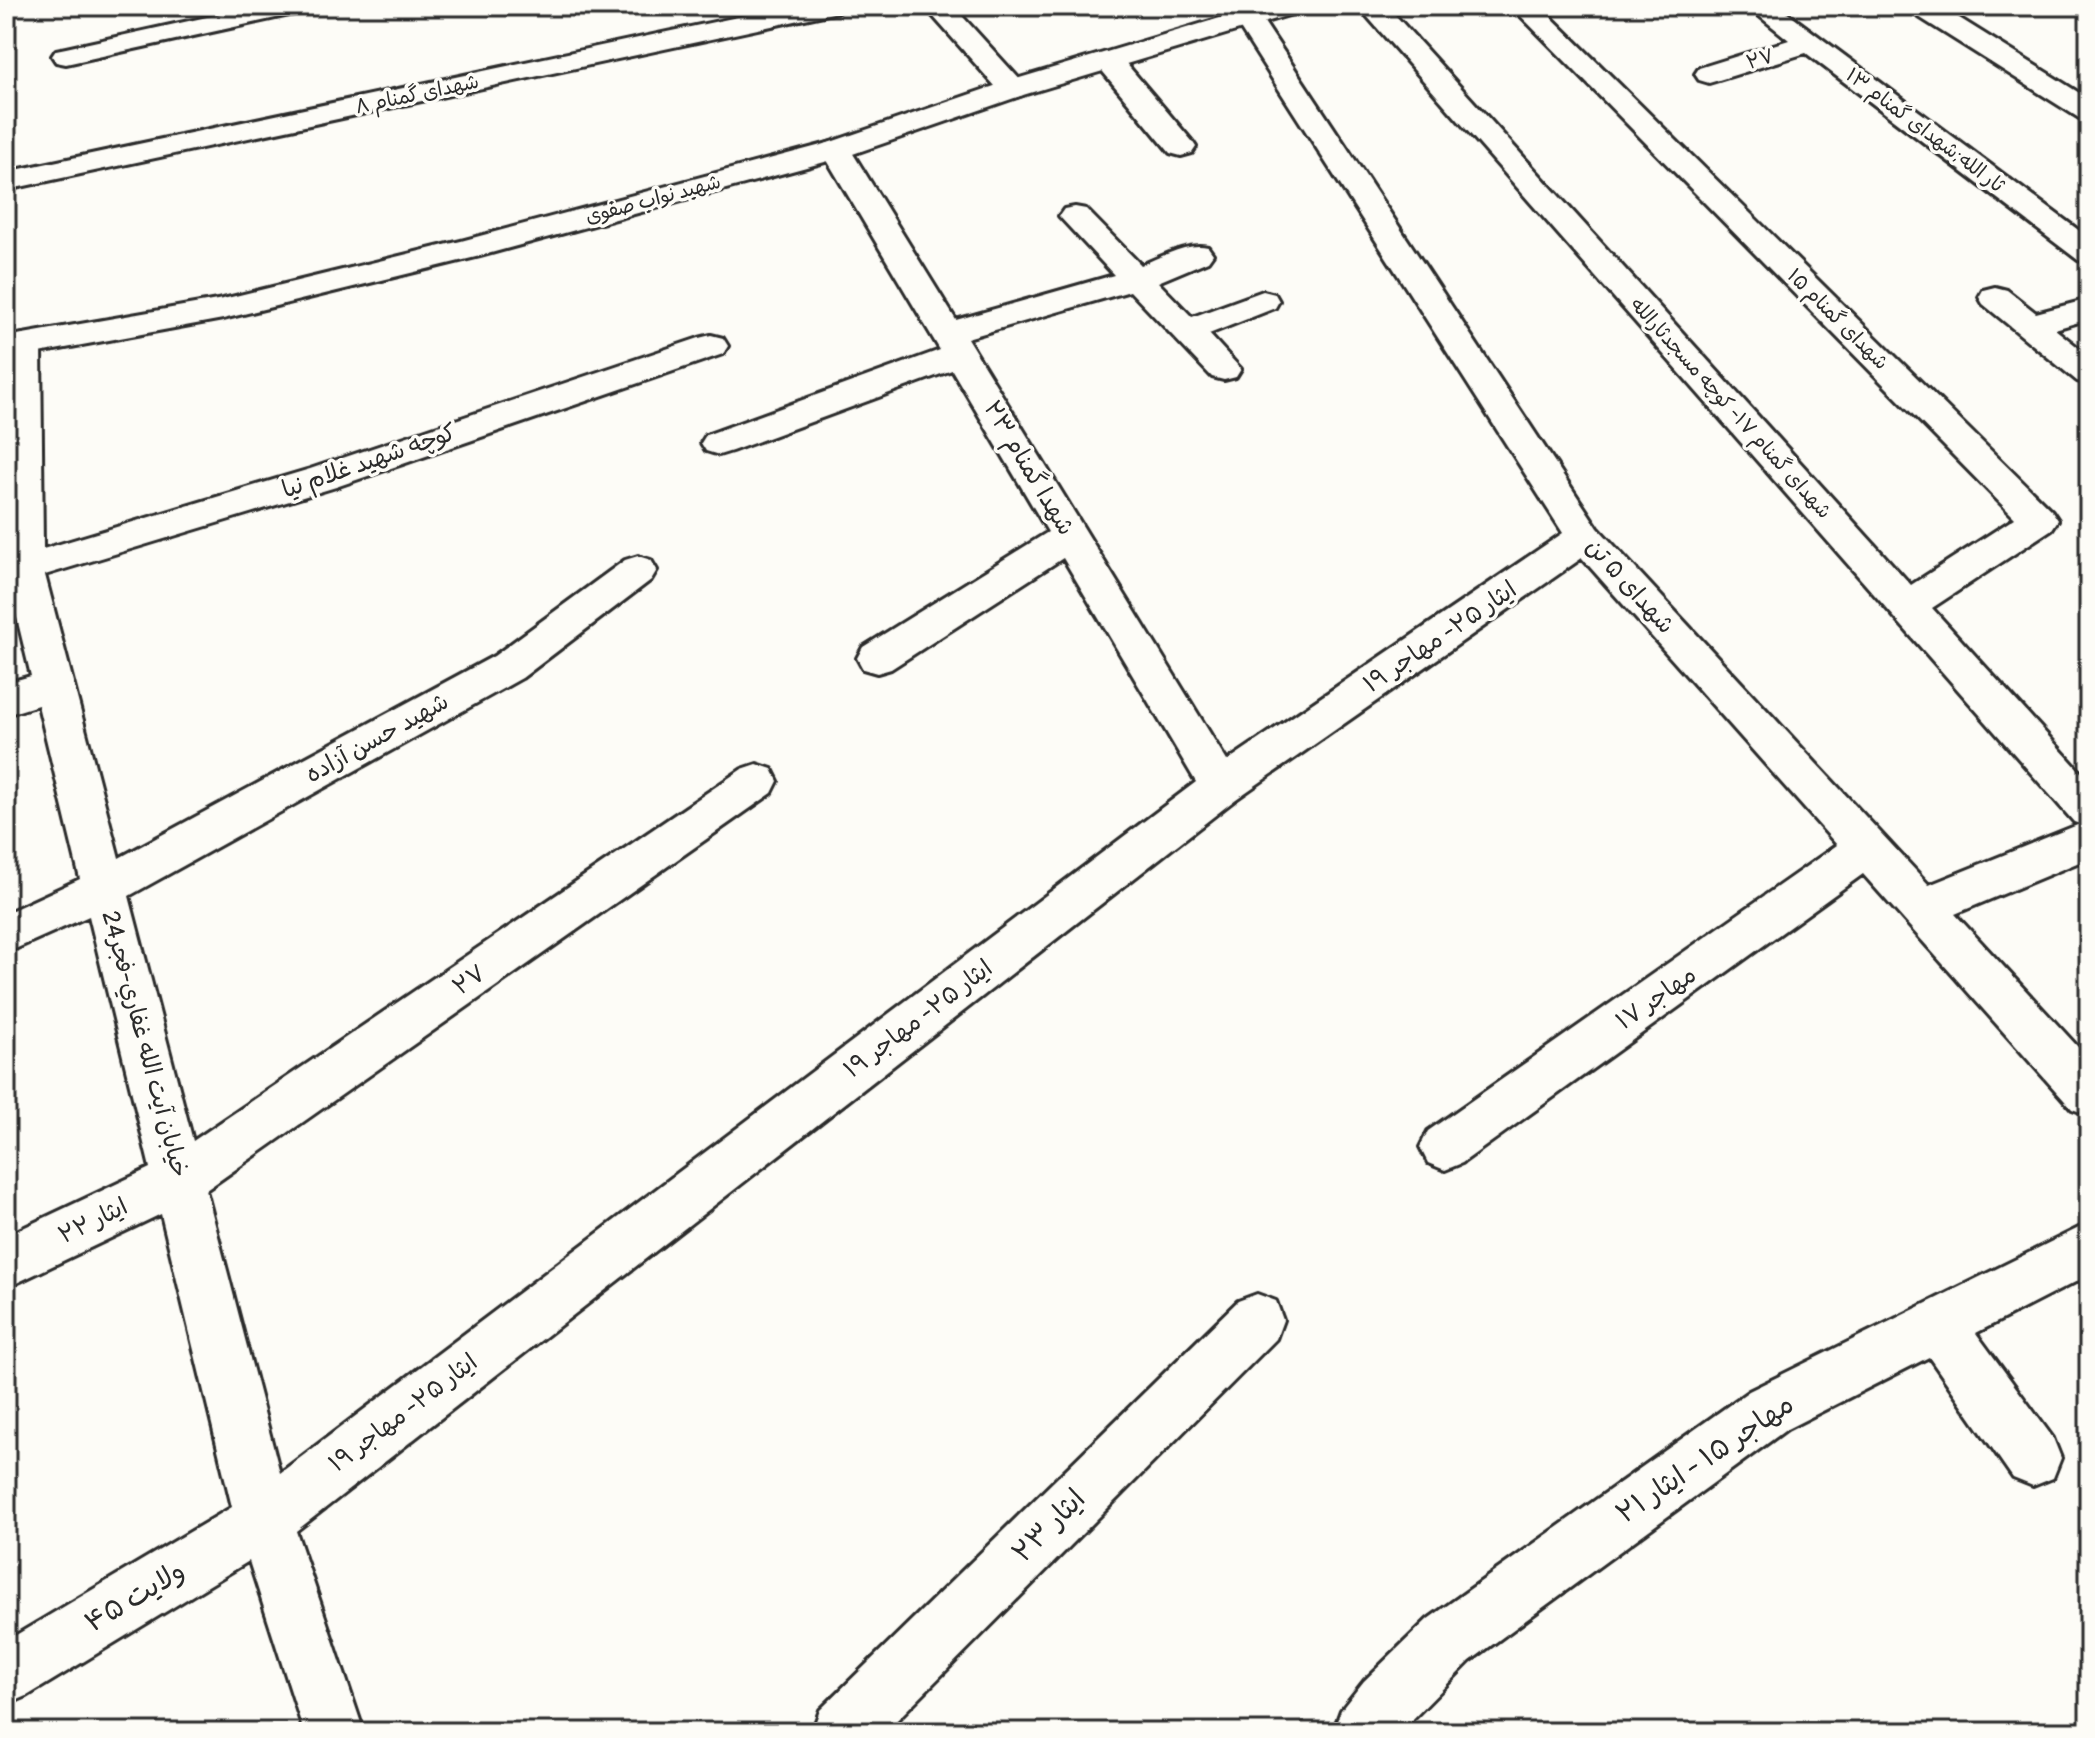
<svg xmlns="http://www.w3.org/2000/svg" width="2095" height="1738" font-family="Pangolin,'Playpen Sans Arabic',sans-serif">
	<rect width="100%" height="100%" fill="#fdfcf7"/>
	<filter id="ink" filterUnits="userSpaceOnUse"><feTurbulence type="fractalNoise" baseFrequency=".0125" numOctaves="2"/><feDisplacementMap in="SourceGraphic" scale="16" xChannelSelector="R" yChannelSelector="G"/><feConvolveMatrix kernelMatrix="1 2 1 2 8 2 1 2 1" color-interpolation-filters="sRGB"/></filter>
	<g filter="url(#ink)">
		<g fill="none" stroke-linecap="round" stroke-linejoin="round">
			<defs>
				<path id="street" d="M257,6H308L304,12L294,14L66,64L56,62L52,56L56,50L66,48Z
					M790,6H842L838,12L828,14L6,190V172Z
					M924,6H953L1023,83L1027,89L1023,95L1013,98L1003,95Z
					M1358,6H1387L1911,585L2015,518L1511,6H1540L2052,511L2058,520L2052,529L1932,608L2089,781V858L1955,914L2089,1059V1115L2072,1109L1863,874L1462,1163L1445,1170L1428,1163L1420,1147L1428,1131L1837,845L1582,558L1236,799L296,1531L364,1732H304L249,1561L27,1696L6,1705V1641L232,1507L161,1214L6,1288V1236L150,1168L89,916L6,953V913L80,879L38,705L6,715V683L31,676L6,572L7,345L12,337L24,334L36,337L41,345L43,549L310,469L699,338L711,335L723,338L728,346L723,354L336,487L45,575L119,858L494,656L625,560L638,556L651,560L657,570L651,580L522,678L129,896L193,1141L742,769L757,764L772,769L778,781L772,793L206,1190L280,1473L1196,782L1063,558L891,669L877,673L863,669L857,658L863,647L1048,532L952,370L732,451L719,455L706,451L701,443L706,435L940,350L821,150L825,144L836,141L847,144L956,320L1114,275L1059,216L1064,209L1075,207L1086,209L1141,265C1162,257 1186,242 1208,247L1213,254L1208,261L1158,282L1192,317L1263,291L1275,294L1279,301L1275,308L1209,334L1241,369L1236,377L1224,380L1212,377L1130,291L967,338L1227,761L1563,533L1234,19L1238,13L1248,11L1258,13L1262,19L1598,528L1929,885L2080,824L2074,822Z
					M1747,6H1778L2089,238V263L2078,260L1806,53L1719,80L1709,83L1699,80L1695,74L1699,68L1789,40Z
					M1907,6H1940L2089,99V121L2079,118L1911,12Z
					M1109,53L1119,55L1192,141L1196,147L1192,153L1181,156L1170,153L1099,67L1095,61L1099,55Z
					M1995,287L2007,290L2036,313L2089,299V319L2055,329L2089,356V384L2077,381L1983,304L1979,297L1983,290Z
					M2089,1223V1275L1976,1333L2053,1438L2061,1458L2053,1478L2033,1486L2013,1478L1929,1357L1787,1429L1470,1661L1400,1732H1333L1341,1710L1364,1681L1428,1619L1749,1391Z
					M1257,1294L1276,1301L1283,1320L1276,1339L885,1732H812L820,1710L1238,1301Z"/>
				<path id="secondary" d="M1260,6H1303L1299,12L1023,95L847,156L480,256L223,319L6,359V337L223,299L461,241L825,144L1003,83Z"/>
			</defs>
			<use href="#street" stroke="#2b2b2b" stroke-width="6"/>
			<use href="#secondary" stroke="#2b2b2b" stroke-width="6"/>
			<use href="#street" fill="#fdfcf7" fill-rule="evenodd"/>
			<use href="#secondary" fill="#fdfcf7" fill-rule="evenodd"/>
		</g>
	</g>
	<g text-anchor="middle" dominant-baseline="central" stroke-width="7" stroke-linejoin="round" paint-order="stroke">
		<g font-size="20" fill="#2b2b2b" stroke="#fdfcf7">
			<text transform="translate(1760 59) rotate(-17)">۲۷</text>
			<text transform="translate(417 94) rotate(-12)">شهدای گمنام ۸</text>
			<text transform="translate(1925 130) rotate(37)">ثار الله;شهدای گمنام ۱۳</text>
			<text transform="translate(653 199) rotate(-15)">شهید نواب صفوی</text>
			<text transform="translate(1838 319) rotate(45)">شهدای گمنام ۱۵</text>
			<text transform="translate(1731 408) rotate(48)">شهدای گمنام ۱۷- كوچه مسجدثارالله</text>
		</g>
		<g font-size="24" fill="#2b2b2b" stroke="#fdfcf7">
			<text transform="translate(369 461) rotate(-19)">کوچه شهید غلام نیا</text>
			<text transform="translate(1029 468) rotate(59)">شهدا گمنام ۲۳</text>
			<text transform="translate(1630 586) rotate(48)">شهدای ۵ تن</text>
			<text transform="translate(1440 637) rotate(-34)">ایثار ۲۵- مهاجر ۱۹</text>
			<text transform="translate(377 738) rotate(-29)">شهید حسن آزاده</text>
			<text transform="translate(469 980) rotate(-35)">۲۷</text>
			<text transform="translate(1656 998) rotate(-35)">مهاجر ۱۷</text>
			<text transform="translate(918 1019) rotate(-37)">ایثار ۲۵- مهاجر ۱۹</text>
			<text transform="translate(145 1044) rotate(75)">خيابان آيت الله غفاري-فجر24</text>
			<text transform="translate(93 1221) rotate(-26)">ایثار ۲۲</text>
			<text transform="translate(403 1413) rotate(-37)">ایثار ۲۵- مهاجر ۱۹</text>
		</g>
		<g font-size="28" fill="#2b2b2b" stroke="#fdfcf7">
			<text transform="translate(1705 1459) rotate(-34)">مهاجر ۱۵ - ایثار ۲۱</text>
			<text transform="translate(1049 1526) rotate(-45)">ایثار ۲۳</text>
			<text transform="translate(135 1597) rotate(-31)">ولایت ۴۵</text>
		</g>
	</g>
	<rect width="2095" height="1738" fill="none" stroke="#fdfcf7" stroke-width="32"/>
	<rect x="16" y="16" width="2063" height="1706" fill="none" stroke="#2b2b2b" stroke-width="3" filter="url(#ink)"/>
</svg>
